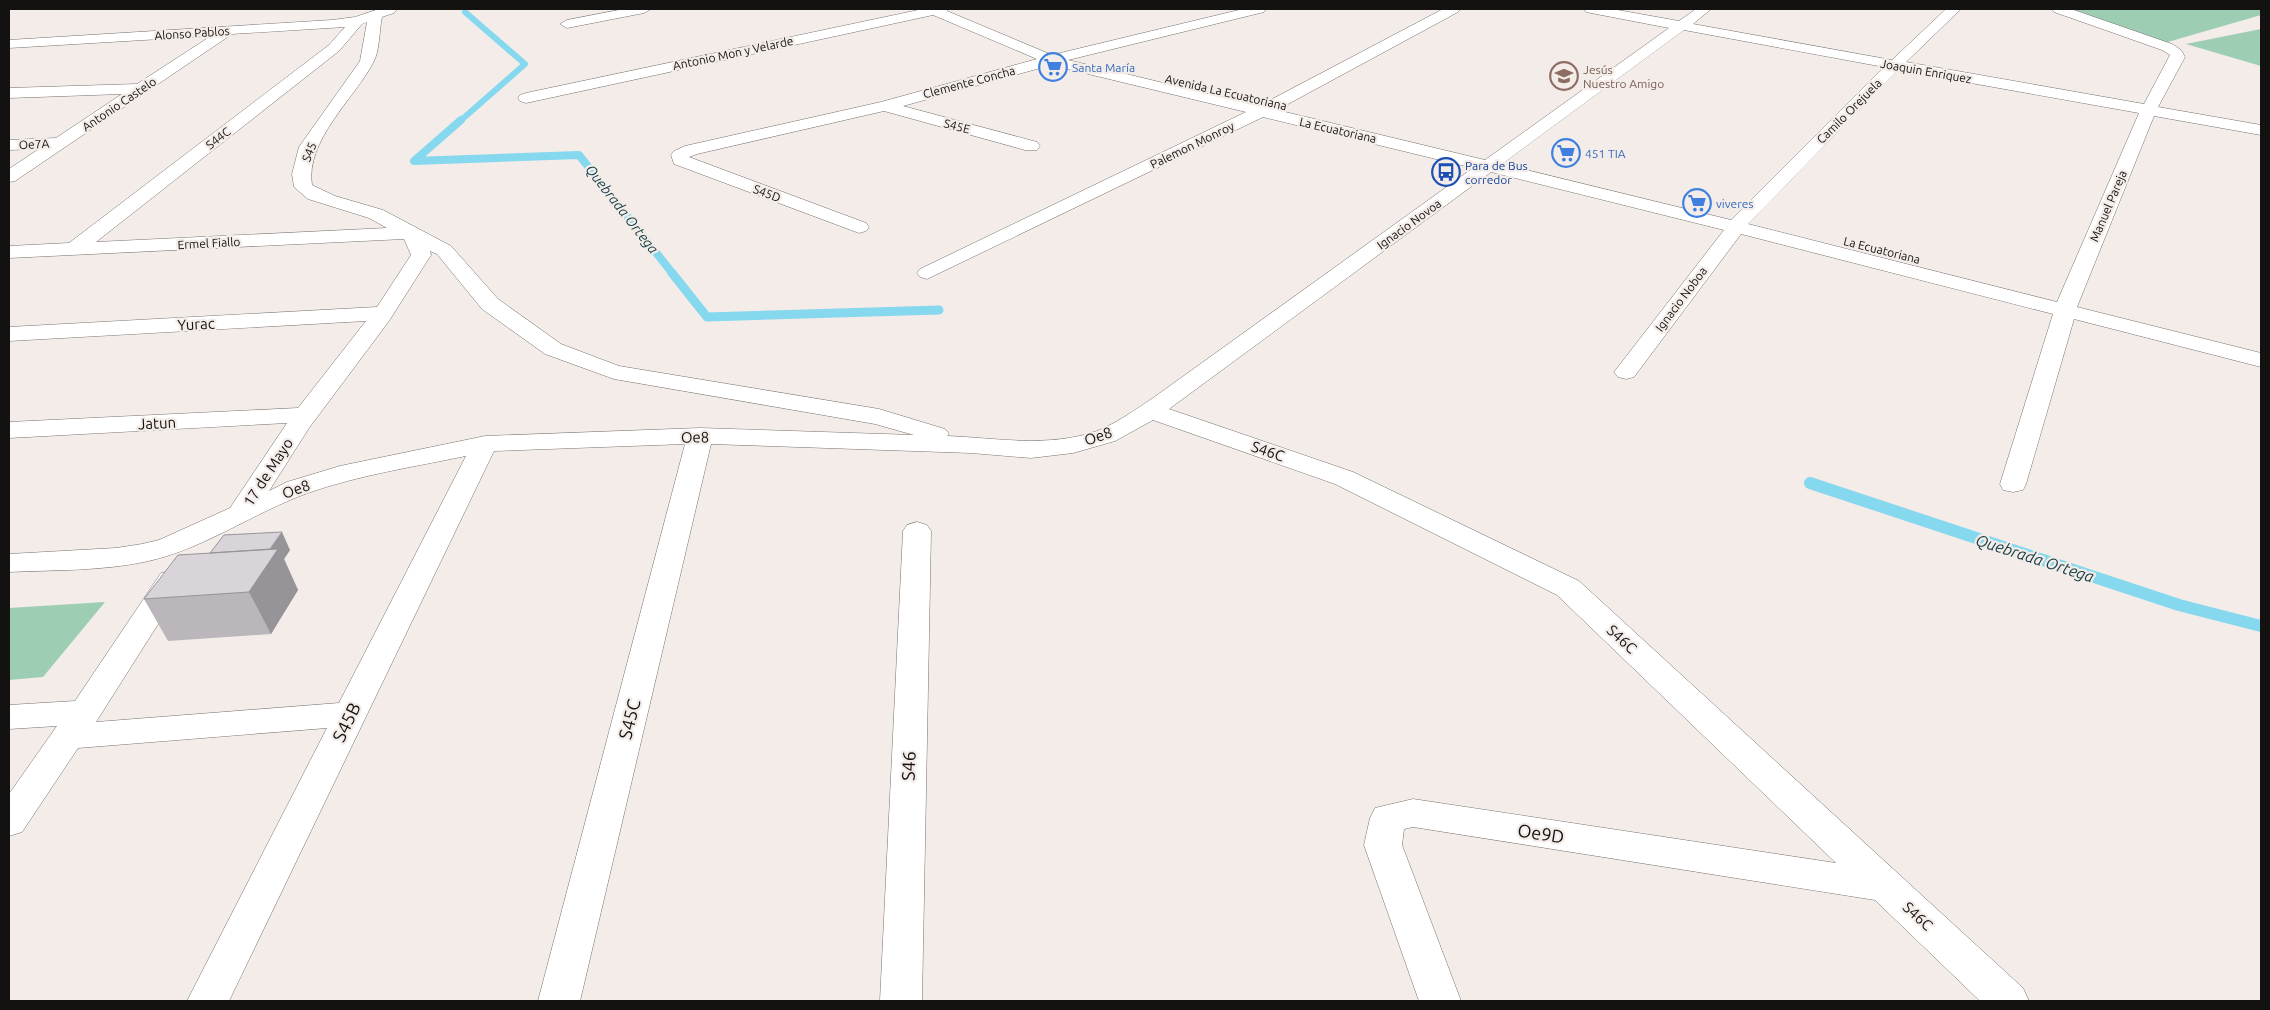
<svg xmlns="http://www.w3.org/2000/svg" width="2270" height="1010" font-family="Ubuntu,sans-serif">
	<rect width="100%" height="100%" fill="#f3ece8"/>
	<path fill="#9dcdb3" d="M2066,9H2261V15L2161,44Z
		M2261,29V66L2186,44Z
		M105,602L43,677L9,680V608Z"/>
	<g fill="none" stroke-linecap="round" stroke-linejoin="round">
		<path stroke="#85d8ee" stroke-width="6" d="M459,122L525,64L465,12"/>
		<path stroke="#85d8ee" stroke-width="8" d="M461,120L414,161L579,155L673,274"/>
		<path stroke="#85d8ee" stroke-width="9" d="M672,273L707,317L939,310"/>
		<path stroke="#85d8ee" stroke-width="12" d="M1810,483L2179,605L2261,626"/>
		<defs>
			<path id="minor" d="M379,9L396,10L394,13L382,17C379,31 380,51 373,63C354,99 305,141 312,185L335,196L383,210L451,246L498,299L561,344L619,366L879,409L945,429L949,434L947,436C997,438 1048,448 1097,431C1117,423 1135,410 1153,398L1473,168L1263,117L927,279L920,277L917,273L920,269L1246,112L1051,65L903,106L1037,142L1040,146L1037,150H1025L884,111L697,154L689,157L866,223L869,227L866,231L859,233L674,164L671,155L674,151L685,146L881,102L1037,59L933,15L526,103L520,101L518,98L520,95L526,93L923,9H948L947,11L1052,55L1243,9H1266L1264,12L1068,60L1259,106L1443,9H1460L1458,12L1277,110L1485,160L1669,28L1591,13L1586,12L1584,9H1612L1679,21L1696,9H1711L1693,24L1892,60L1946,9H1961L1906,62L2144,104L2170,55L2162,50L2054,12L2052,9H2071L2172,44L2181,50L2185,57L2158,107L2261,125V135L2154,116L2077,307L2261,353V367L2074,319L2026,484L2023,490L2013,492L2003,490L2000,484L2053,314L1741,234L1634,377L1626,379L1618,377L1614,372L1618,367L1724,230L1491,172L1169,409L1353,472L1579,581L2023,988L2029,1001H1980L1875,900L1413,827L1404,829L1402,845L1461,1001H1419L1364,845L1370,818L1375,808L1413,799L1836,863L1557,595L1335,484L1153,420L1115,441L1073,453L1031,458L971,453L711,444L580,1001H538L685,444L494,451L229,1001H187L327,728L78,748L22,832L9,836V794L57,726L9,729V705L75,701L161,573L171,571L181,573L186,580L96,722L339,703L466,456C413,467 359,475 308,493C252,513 203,550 144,562C101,571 53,570 9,572V554L116,548L142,544L159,540L230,508L287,423L9,438V422L298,408L366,321L9,341V327L377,307L411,255L404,239L9,258V246L69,243L329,45L345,27L232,34L15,181L9,182V169L39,149L9,150V140L56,138L122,94L9,98V88L137,84L211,36L9,48V40L332,20L355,17ZM367,22L360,61L299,147L292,174L294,187L308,199L369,218L387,228L96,242L339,51L362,24ZM1684,30L1884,67L1731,220L1502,164ZM1898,70L2139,113L2057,302L1748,224ZM430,251L437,254L482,309L545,354L614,379L875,424L914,435L700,428L485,436L340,466L287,482L269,491L309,428L389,321L431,255Z
				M624,9H651L644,13L567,28L560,24L567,20Z
				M917,522L927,525L931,531L922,1001H880L903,531L907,525Z"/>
		</defs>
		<use href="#minor" stroke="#77716d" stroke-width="1"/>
		<use href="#minor" fill="#fff" fill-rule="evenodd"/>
	</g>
	<path fill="#bab6bb" d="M290,550L284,559L298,590L271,634L168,641L144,599Z"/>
	<path fill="#979499" d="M282,532L290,550L284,559L298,590L271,634L249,592L252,575Z"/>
	<path fill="#d8d4da" stroke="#979499" d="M282,532L270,549L210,553L224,535Z
		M278,549L249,592L144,599L178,555Z"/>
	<defs>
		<symbol id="supermarket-ring" viewBox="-11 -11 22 22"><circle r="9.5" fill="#f3ece8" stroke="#3f7fe0" stroke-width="1.5"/><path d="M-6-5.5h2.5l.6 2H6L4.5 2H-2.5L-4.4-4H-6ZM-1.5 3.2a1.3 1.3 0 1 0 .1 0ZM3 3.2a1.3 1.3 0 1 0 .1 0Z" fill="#3f7fe0"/></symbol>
		<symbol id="school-ring" viewBox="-11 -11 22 22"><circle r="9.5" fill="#f3ece8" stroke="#8d6e63" stroke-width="1.5"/><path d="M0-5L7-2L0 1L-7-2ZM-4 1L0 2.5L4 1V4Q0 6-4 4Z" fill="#8d6e63"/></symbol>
		<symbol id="bus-ring" viewBox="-11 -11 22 22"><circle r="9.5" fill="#f3ece8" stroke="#1a4fb4" stroke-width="1.5"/><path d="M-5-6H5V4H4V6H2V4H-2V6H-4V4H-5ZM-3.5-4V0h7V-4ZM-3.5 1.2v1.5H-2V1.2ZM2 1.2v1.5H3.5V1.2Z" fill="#1a4fb4"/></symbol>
	</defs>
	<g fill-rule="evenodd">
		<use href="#supermarket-ring" x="1037" y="51" width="32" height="32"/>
		<use href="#school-ring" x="1548" y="60" width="32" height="32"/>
		<use href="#supermarket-ring" x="1550" y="137" width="32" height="32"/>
		<use href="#bus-ring" x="1430" y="156" width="32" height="32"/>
		<use href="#supermarket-ring" x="1681" y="187" width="32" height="32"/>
	</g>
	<g text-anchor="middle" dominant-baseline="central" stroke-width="4.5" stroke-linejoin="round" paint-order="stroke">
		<g font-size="12" fill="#141210" stroke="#f3ece8">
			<text transform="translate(192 33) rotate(-4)">Alonso Pablos</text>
			<text transform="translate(733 53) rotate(-12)">Antonio Mon y Velarde</text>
			<text transform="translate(1926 71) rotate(10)">Joaquin Enriquez</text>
			<text transform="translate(969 82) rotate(-15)">Clemente Concha</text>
			<text transform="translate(1226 92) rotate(13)">Avenida La Ecuatoriana</text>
			<text transform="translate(119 104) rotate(-34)">Antonio Castelo</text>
			<text transform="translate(1849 111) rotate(-45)">Camilo Orejuela</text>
			<text transform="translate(957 126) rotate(15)">S45E</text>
			<text transform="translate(1338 130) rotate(13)">La Ecuatoriana</text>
			<text transform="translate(218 138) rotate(-38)">S44C</text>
			<text transform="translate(34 144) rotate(-3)">Oe7A</text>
			<text transform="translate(1192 145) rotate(-26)">Palemon Monroy</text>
			<text transform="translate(309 152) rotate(-68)">S45</text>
			<text transform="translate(767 193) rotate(21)">S45D</text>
			<text transform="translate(2108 206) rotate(-67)">Manuel Pareja</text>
			<text transform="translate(1409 224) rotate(-36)">Ignacio Novoa</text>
			<text transform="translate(209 243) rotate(-3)">Ermel Fiallo</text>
			<text transform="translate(1882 250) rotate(14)">La Ecuatoriana</text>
			<text transform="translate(1681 299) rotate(-53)">Ignacio Noboa</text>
		</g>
		<g font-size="12" fill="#366cbe" stroke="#f3ece8" text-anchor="start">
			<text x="1072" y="67">Santa María</text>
			<text x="1585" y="153">451 TIA</text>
			<text x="1716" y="203">viveres</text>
		</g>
		<g font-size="12" fill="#785e54" stroke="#f3ece8" text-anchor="start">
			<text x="1583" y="69">Jesús<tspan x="1583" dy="14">Nuestro Amigo</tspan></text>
		</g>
		<g font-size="12" fill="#164399" stroke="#f3ece8" text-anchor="start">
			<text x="1465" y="165">Para de Bus<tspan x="1465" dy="14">corredor</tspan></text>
		</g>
		<g font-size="14" font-style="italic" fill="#153d46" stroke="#f3ece8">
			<text transform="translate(622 209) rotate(52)">Quebrada Ortega</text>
		</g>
		<g font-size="15" fill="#141210" stroke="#f3ece8">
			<text transform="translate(196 324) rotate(-3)">Yurac</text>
			<text transform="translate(157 423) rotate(-3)">Jatun</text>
			<text transform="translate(1098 436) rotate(-19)">Oe8</text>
			<text transform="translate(695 437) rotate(-1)">Oe8</text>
			<text transform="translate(1268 451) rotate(19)">S46C</text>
			<text transform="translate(268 472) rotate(-57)">17 de Mayo</text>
			<text transform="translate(296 489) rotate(-20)">Oe8</text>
			<text transform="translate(1622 639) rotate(43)">S46C</text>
			<text transform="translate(1918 916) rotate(43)">S46C</text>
		</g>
		<g font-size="16" font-style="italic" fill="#153d46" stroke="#f3ece8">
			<text transform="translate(2035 558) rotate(18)">Quebrada Ortega</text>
		</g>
		<g font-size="18" fill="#141210" stroke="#f3ece8">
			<text transform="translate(629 719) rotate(-76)">S45C</text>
			<text transform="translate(346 722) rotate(-64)">S45B</text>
			<text transform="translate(908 766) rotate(-88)">S46</text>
			<text transform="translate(1541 833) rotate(9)">Oe9D</text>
		</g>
	</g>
	<rect width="2270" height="1010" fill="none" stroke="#141210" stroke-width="20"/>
</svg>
